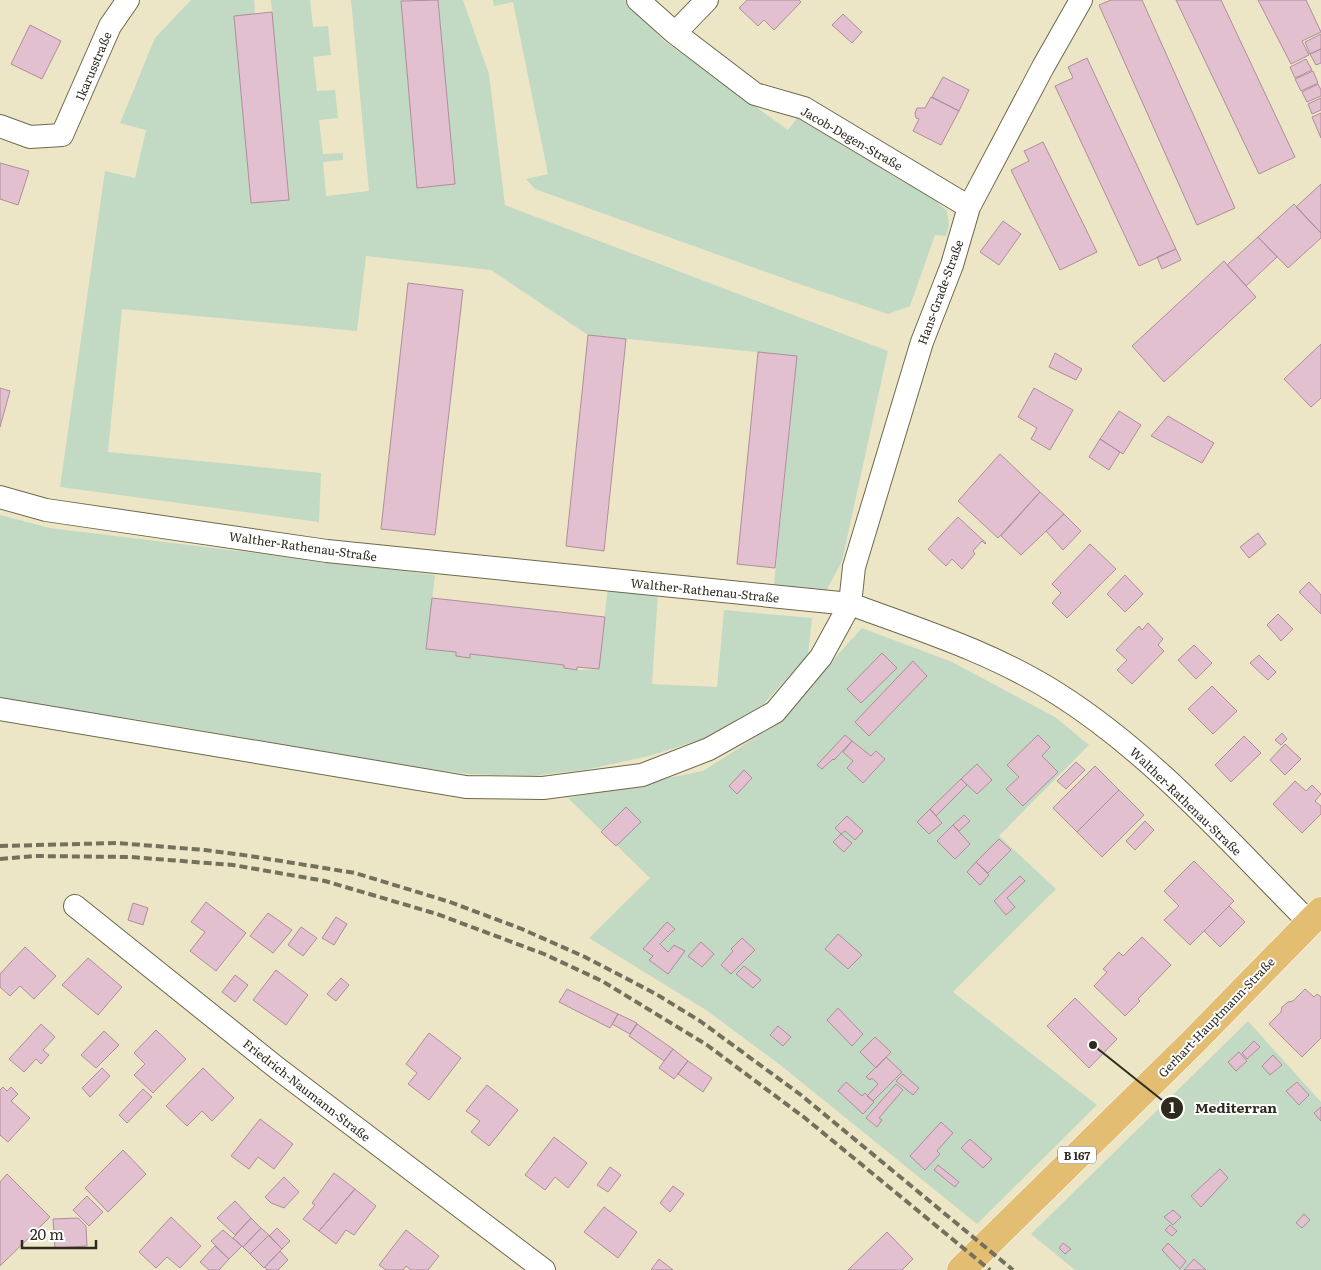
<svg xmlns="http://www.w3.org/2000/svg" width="1321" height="1270" font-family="Literata,serif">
	<rect width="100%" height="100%" fill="#ede6c6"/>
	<path fill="#c2d9c4" d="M191,0H254L255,14L234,16L251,203L289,199L271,0H310L313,27L328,26L331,55L313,57L317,91L335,90L338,118L319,120L323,154L343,153V160L323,162L326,196L369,191L351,0H410L401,1L417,188L455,184L438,0H463L489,74L505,205L888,351L842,561L825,593L774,585L797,356L588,335L491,270L366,256L357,331L122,309L108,452L321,473L319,522L60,487L105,171L135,178L146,130L120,123L155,38Z
		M493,0H624L664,41L788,130L799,115L895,177L933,198L947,211L949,225L946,236L935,235L910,306L888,314L805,286L535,189L526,179L548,174L513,2L494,6Z
		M0,515L50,528L435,575L426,649L456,652V656L469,658L470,654L564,665V668L577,670L598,669L608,587L658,593L652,684L717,687L724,610L812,618L808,655L760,708L706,738L649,756L584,770L531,776L469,774L413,767L142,720L41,706L0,697Z
		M862,628L952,662L1055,717L1089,745L999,836L1056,889L953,992L1097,1105L977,1224L779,1064L706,1010L589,938L650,878L568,798L703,771L772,727Z
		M1248,1021L1321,1102V1270H1075L1031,1234Z"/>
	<path fill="#e2c0cf" stroke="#ad8e9b" d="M438,0L455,184L417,188L401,1Z
		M747,0H799L801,2L774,30L764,20L758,26L739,8Z
		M1111,0H1142L1235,208L1197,225L1099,5Z
		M1176,0H1221L1295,157L1259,174Z
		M1258,0H1306L1321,32L1302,41L1309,55L1291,64Z
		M272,12L289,200L251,203L234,16Z
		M843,14L862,32L852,43L832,25Z
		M30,25L61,41L42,79L11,64Z
		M1321,34V49L1310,54L1305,42Z
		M1321,49V63L1316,65L1310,54Z
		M1087,58L1176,249L1139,266L1055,86L1073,78L1068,67Z
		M1306,59L1312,70L1295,78L1290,67Z
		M1313,71L1318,83L1301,91L1295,79Z
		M943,77L969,90L959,111L932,97Z
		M1318,84L1321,90V96L1307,102L1302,92Z
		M931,97L959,111L941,145L913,131L919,119L916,118L915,113L917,108H925Z
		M1321,98V110L1312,114L1308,104Z
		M1321,113V138L1312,117Z
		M1043,142L1097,252L1060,270L1011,170L1029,161L1024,151Z
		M0,163L29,171L18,205L0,199Z
		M1321,184V232H1320L1296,207Z
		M1294,204L1321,233V238L1288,268L1258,237Z
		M1003,221L1021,234L999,265L980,252Z
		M1258,237L1277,257L1246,286L1227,265Z
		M1176,249L1181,260L1162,269L1157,257Z
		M1224,261L1256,297L1164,382L1132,346Z
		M408,283L463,290L435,535L381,529Z
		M588,335L626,339L604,551L566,546Z
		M1321,344V398L1311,407L1284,379Z
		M758,352L797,356L775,568L737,564Z
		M1055,353L1082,369L1076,380L1049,367Z
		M0,388L10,391L0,427Z
		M1034,388L1073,410L1050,450L1031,439L1037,428L1018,417Z
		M1119,411L1141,425L1123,454L1100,439Z
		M1168,416L1214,443L1202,463L1151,436Z
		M1100,439L1120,452L1109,470L1089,457Z
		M1000,454L1040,492L998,538L958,501Z
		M1040,492L1064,514L1021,555L1001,536Z
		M1064,514L1081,531L1063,550L1046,531Z
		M958,517L986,543L985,544L982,541L973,551L975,554L962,569L952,559L946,566L928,549Z
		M1258,533L1266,544L1249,558L1240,547Z
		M1090,544L1116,569L1067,618L1052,603L1061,593L1052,584Z
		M1125,575L1143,594L1125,612L1107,594Z
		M1309,582L1321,595V614L1299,592Z
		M432,598L605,617L599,669L577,667V670L564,668V665L470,654V658L456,656V652L426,649Z
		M1278,614L1293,629L1281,641L1267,625Z
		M1148,623L1163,639L1158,645L1164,651L1132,684L1117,670L1127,660L1116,650L1139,626L1142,630Z
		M1194,645L1212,663L1196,679L1178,660Z
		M882,653L897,668L861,703L847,689Z
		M1259,655L1276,672L1268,680L1250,663Z
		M913,661L927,676L869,736L855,722Z
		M1212,686L1237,711L1213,734L1188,709Z
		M1282,733L1287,739L1281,745L1275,740Z
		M845,735L852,741L834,760L833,759L822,769L817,765Z
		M1038,735L1050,747L1042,756L1058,772L1023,806L1006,789L1019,777L1007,765Z
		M1244,736L1261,753L1231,782L1215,765Z
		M852,741L871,756L876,751L885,759L863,783L847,768L853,761L843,752Z
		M1285,744L1301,759L1285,775L1270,760Z
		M1076,762L1085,770L1066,789L1057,781Z
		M977,764L992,780L977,794L961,779Z
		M1095,766L1119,790L1077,832L1053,808Z
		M744,770L752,778L737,794L729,786Z
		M961,779L967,785L936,816L930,809Z
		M1295,781L1306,791L1312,785L1321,794L1315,801L1321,806V814L1302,833L1273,804Z
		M1119,790L1144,815L1102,857L1077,832Z
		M626,807L641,822L616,846L601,832Z
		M930,809L942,823L929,834L917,822Z
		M964,815L970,821L959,831L953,825Z
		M847,816L863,831L855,840L845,831L841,834L835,828Z
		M1145,821L1154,830L1135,850L1126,841Z
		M953,825L970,844L955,859L937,841Z
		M841,834L852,843L844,852L833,842Z
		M999,839L1011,850L988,873L976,862Z
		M1194,861L1234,901L1190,945L1164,920L1179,906L1164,891Z
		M976,862L989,875L980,885L967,872Z
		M1020,876L1025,881L1007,898L1015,907L1006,915L994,901Z
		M206,902L246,933L216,971L190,951L205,932L191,922Z
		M133,903L148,908L143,925L128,920Z
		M1229,906L1245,922L1220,947L1204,931Z
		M268,913L292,930L273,953L250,936Z
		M336,917L347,924L334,945L322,938Z
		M667,922L675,929L660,944L668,952L674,945L685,951L668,974L649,960L653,956L643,949Z
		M301,927L317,938L303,956L288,945Z
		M838,934L862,955L848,969L825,949Z
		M1142,937L1171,965L1138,999L1140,1001L1125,1016L1094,986L1107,972L1103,969L1119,952L1123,956Z
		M742,938L755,950L731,974L721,965L733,951L731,949Z
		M701,942L714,954L702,967L688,956Z
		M25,947L56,976L34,999L20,986L10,996L0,987V974Z
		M88,958L122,987L98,1015L62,985Z
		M744,966L761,980L753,988L736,974Z
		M276,970L308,995L286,1025L253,1000Z
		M235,975L248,985L235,1002L222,992Z
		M341,978L349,985L336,1001L327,994Z
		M567,989L618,1014L610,1028L559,1002Z
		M1305,989L1314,997L1317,994L1321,997V1038L1302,1057L1269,1024L1281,1012L1282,1007L1288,1002L1293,1001Z
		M1075,998L1117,1039L1089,1068L1047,1026Z
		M838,1008L863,1034L852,1046L827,1020Z
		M618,1014L637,1023L630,1034L612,1024Z
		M41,1024L55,1037L43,1050L49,1055L41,1064L36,1059L24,1072L9,1059Z
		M637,1024L673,1049L664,1061L629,1036Z
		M778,1026L791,1037L783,1046L770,1035Z
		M156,1030L186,1059L153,1093L134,1075L145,1064L134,1053Z
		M104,1031L119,1045L96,1068L81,1055Z
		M429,1033L461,1058L429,1100L408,1084L417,1073L406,1064Z
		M875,1037L891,1052L876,1068L860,1052Z
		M1254,1041L1260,1047L1247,1059L1242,1053Z
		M673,1049L688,1061L674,1079L659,1068Z
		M1239,1052L1247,1061L1236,1071L1228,1062Z
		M1273,1055L1282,1065L1270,1075L1262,1066Z
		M886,1057L902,1072L873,1101L867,1096L878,1084L872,1078L870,1080L866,1077Z
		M688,1061L712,1078L703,1092L678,1074Z
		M102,1068L110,1076L90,1097L82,1088Z
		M203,1068L234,1098L212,1121L202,1111L187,1126L166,1106Z
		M903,1074L919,1088L913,1095L896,1081Z
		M846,1082L862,1096L865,1093L874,1102L863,1114L838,1091Z
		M1297,1082L1309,1095L1299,1105L1286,1091Z
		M896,1084L903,1090L879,1118L882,1120L877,1127L866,1118Z
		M487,1085L518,1110L489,1146L471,1132L480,1121L466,1111Z
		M3,1087L7,1091L11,1087L18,1094L11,1101L30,1118L8,1142L0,1135V1090Z
		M143,1089L152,1097L127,1123L119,1115Z
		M1321,1107V1121L1314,1113Z
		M260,1119L293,1144L274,1169L258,1157L249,1169L231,1156Z
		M941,1122L953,1133L937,1151L940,1154L925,1170L910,1156Z
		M554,1137L587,1163L568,1188L555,1177L545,1190L525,1175Z
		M970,1139L992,1159L983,1168L961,1148Z
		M123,1150L146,1174L108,1212L85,1188Z
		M938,1165L959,1182L955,1187L934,1170Z
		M610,1167L621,1175L608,1192L597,1185Z
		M1220,1169L1228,1178L1201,1207L1191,1196Z
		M334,1173L355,1189L319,1231L303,1219L315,1205L312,1203Z
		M7,1174L50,1217L0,1266V1182Z
		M284,1177L299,1192L284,1208L271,1203L265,1197Z
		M673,1186L684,1194L670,1212L660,1203Z
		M355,1189L376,1206L354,1235L346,1230L336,1244L319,1231Z
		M87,1196L103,1212L89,1226L73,1210Z
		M235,1201L251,1218L235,1235L217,1218Z
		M604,1207L637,1232L618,1258L584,1232Z
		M1173,1210L1181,1217L1173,1225L1164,1217Z
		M1304,1214L1310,1220L1302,1228L1296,1223Z
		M171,1217L201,1246L180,1268L167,1257L156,1268L139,1252Z
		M78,1218L86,1226L87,1246L55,1248L53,1219Z
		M251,1218L261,1228L243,1247L233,1238Z
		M1170,1225L1177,1231L1172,1236L1165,1230Z
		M261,1228L269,1235L250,1254L243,1247Z
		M277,1228L290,1241L282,1249L269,1236Z
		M223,1230L242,1246L229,1259L211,1241Z
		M406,1230L439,1256L428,1270H411L406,1266L403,1270H386L379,1265Z
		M887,1232L913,1259L902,1270H848Z
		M269,1235L282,1249L264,1268L250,1254Z
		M1063,1243L1071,1249L1065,1254L1059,1248Z
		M1168,1243L1186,1261L1180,1269L1162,1250Z
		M215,1246L229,1259L219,1270H209L200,1262Z
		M280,1251L288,1260L278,1270H267L265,1267Z
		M659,1259L673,1270H651Z
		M1194,1259L1206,1270H1184Z"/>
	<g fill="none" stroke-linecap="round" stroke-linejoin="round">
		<defs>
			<path id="minor" d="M638,0L675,33L755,94L804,108L969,207
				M675,33L707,0
				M0,126L30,137L62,135L110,26L128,0
				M0,497L46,510L327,551L850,604C921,630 994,653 1058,694C1154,755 1229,842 1309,922
				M0,709L466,787L543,788L642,775L709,749L775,712L821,657L850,604L854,567L922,342L952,265L969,207L1043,67L1081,0
				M75,906L277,1068L544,1270"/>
			<path id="primary" d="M961,1270L1193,1042L1321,911"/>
		</defs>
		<use href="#minor" stroke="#6e684c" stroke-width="24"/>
		<use href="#primary" stroke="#fff" stroke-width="29"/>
		<use href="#minor" stroke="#fff" stroke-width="22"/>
		<use href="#primary" stroke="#e3be72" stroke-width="28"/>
		<path stroke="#74705c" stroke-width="4" stroke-dasharray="8 4" stroke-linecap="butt" d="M0,846L117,843L205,850L250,856L355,873L450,902L522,929L585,957L656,994L700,1021L801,1095L1013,1270
			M0,859L35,856L131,857L233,865L325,881L437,914L544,954L602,981L707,1045L805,1118L990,1270"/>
	</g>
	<g text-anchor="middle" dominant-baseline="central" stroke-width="4" stroke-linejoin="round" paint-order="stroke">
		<rect fill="#fff" stroke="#6d6b62" stroke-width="1" x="1058" y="1146.5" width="38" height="17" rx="4"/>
		<g font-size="11" font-weight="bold" fill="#2e2b1f">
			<text x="1077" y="1155">B 167</text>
		</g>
		<g font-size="12" fill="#2e2b1f" stroke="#fff">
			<text transform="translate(93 66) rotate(-67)">Ikarusstraße</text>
			<text transform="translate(852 138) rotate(30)">Jacob-Degen-Straße</text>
			<text transform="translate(940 292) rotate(-70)">Hans-Grade-Straße</text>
			<text transform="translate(303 546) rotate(8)">Walther-Rathenau-Straße</text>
			<text transform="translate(705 590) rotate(6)">Walther-Rathenau-Straße</text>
			<text transform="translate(1186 801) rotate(44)">Walther-Rathenau-Straße</text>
			<text transform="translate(1216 1017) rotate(-46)">Gerhart-Hauptmann-Straße</text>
			<text transform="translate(307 1090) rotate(38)">Friedrich-Naumann-Straße</text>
		</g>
	</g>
	<path fill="none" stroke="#2e2b1f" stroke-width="2" d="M1093 1045L1172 1108"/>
	<g fill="#2e2b1f" stroke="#fff" stroke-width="2">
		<circle cx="1093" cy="1045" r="5"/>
		<circle cx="1172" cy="1108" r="12"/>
	</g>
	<g font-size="15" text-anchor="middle" font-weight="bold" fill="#fff">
		<text x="1172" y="1113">1</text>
	</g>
	<g font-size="14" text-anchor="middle" font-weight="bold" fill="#2e2b1f" stroke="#fff" stroke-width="4" stroke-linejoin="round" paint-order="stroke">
		<text x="1236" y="1113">Mediterran</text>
	</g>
	<path d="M22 1240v8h74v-8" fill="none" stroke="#2e2b1f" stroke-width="2.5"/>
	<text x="30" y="1240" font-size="15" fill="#2e2b1f" stroke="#ffffff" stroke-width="4" paint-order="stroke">20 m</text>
</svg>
